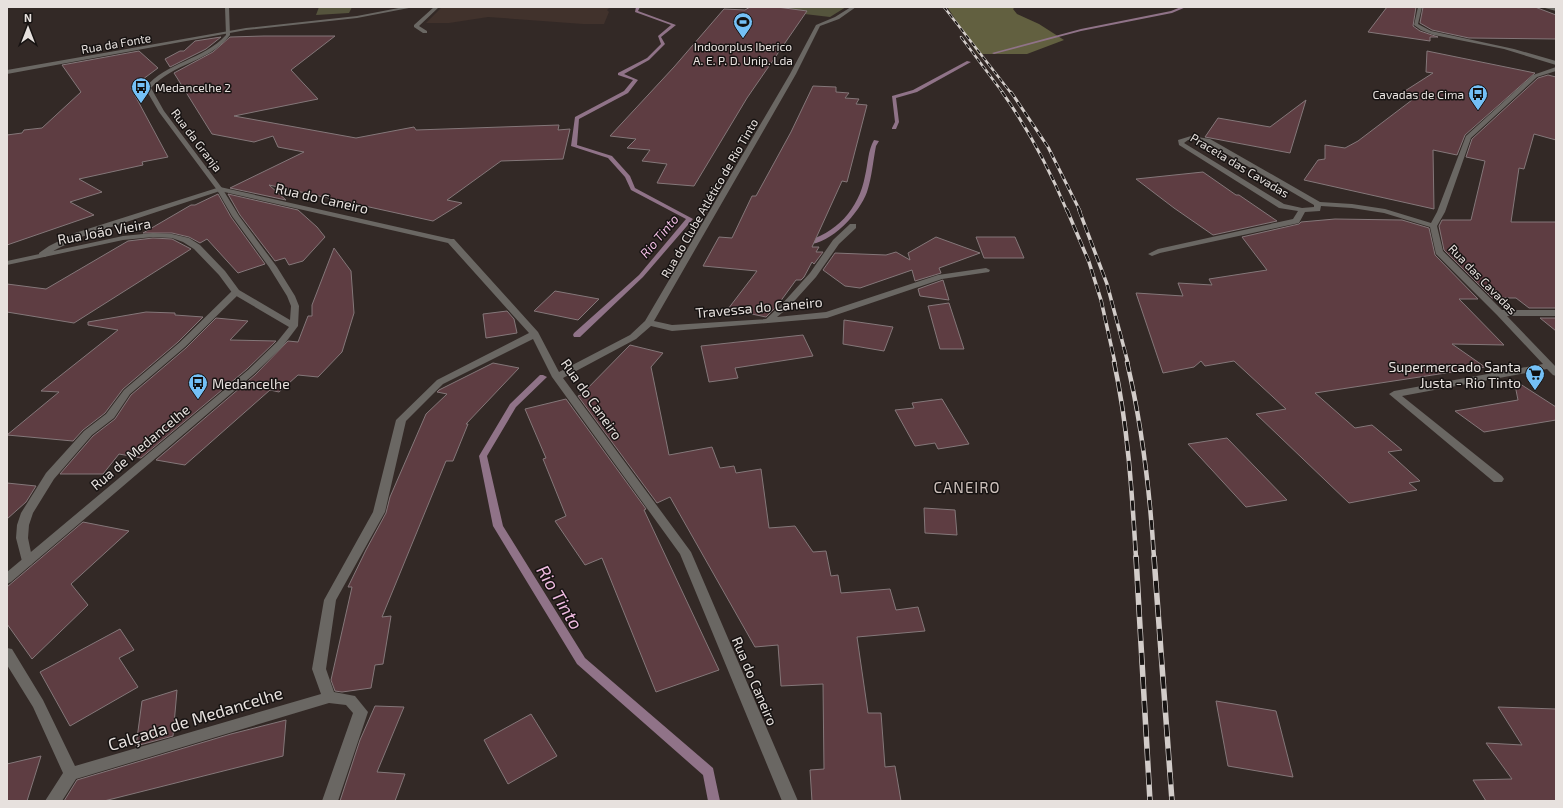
<svg xmlns="http://www.w3.org/2000/svg" width="1563" height="808" font-family="'Exo 2',sans-serif">
	<rect width="100%" height="100%" fill="#332926"/>
	<path fill="#41322c" d="M442,7H610L607,10L609,12L604,24H583L488,17L449,23H426Z"/>
	<path fill="#55543d" d="M319,7H352L349,13L316,15Z
		M746,7H846L830,17Z"/>
	<path fill="#626040" d="M945,7H1015L1013,9L1017,14L1039,24L1064,40L1027,54H978L948,8Z"/>
	<g fill="none" stroke-linecap="round" stroke-linejoin="round">
		<path fill="#907388" fill-rule="evenodd" d="M636,7H640L638,11L676,25L661,37L665,44L649,60L624,74L638,80L628,93L579,119L577,145L612,156L630,176L635,188L693,219L643,277L580,337H574L573,335L574,333L639,275L686,219L631,190L625,177L608,158L571,146L575,117L624,91L633,80L618,75V73L647,58L661,44L658,36L671,25L635,12Z
			M1181,7H1186L1172,13L1081,31L994,54L992,53L1081,29L1171,11Z
			M967,61L971,62L917,92L896,98L899,122L896,129H892V128L895,122L892,96L913,90Z
			M874,140L879,141L876,146C873,161 872,177 867,192C859,214 828,248 803,244V242C836,234 859,209 865,176C868,164 868,150 874,140Z
			M540,375H543L547,377L516,407L487,456L503,526L585,658L713,768L720,801H708L703,775L577,664L493,526L479,456L510,404Z"/>
	</g>
	<path fill="#5e3d42" stroke="#847779" d="M750,7H777L807,11L747,98L694,186L657,183L667,164L642,161L650,150L627,148L636,139L610,136L674,67L724,9L745,10Z
		M1387,7H1416L1413,26L1420,31L1438,37H1430V41L1368,32Z
		M1423,7H1535L1556,15V39L1469,38L1432,30L1420,23Z
		M264,36H335L291,70L318,99L234,116L356,138L414,127L416,130L559,125L558,130L570,129L563,159L501,161L447,200L462,203L433,221L269,185L286,200L230,188L304,152L278,147L273,136L254,142L212,134L174,73L213,52L230,37Z
		M221,37L206,49L170,67L165,59L180,51H184L195,41Z
		M139,51L158,68L131,88L168,157L142,162L143,165L79,179L102,192L70,202L94,215L7,245V135L22,133L24,130L42,128L81,92L62,65Z
		M1427,51L1535,73L1465,135L1457,155L1433,150L1434,209L1304,180L1318,160L1325,159V145L1345,148L1358,141L1412,100L1397,96L1433,73L1426,72Z
		M1548,75L1556,77V140L1534,134L1524,169L1519,168L1511,222H1556V308H1529L1516,298H1492L1444,250L1439,226L1442,220H1471L1485,161L1466,157L1472,139L1538,78Z
		M813,86L836,87V92L849,93L845,98L859,99L856,104L867,105L847,182L842,181L812,247H819L816,252H823L814,264L812,262L804,277L801,280H796L777,306L766,317L728,309L757,271L703,266L719,237L732,238L752,196H756L791,132Z
		M1306,100L1290,153L1205,137L1218,118L1270,127Z
		M1203,172L1236,195H1239L1277,221L1213,235L1174,208L1136,179Z
		M218,194L231,217L265,264L238,273L207,239L200,243L189,237L172,233H143L191,205H195Z
		M228,194L298,210L317,227L325,237L303,261L289,265L285,258L275,261L240,215Z
		M1335,219L1402,220L1429,228L1435,255L1478,299H1459L1504,345L1452,344L1485,367L1315,393L1355,428L1372,425L1402,450L1388,452L1420,481L1409,483L1417,490L1349,503L1256,414L1286,409L1234,361L1205,366L1201,361L1194,367L1163,373L1136,293L1183,296L1178,283L1212,285L1209,279L1267,270L1242,237L1299,224L1301,222Z
		M936,237L980,253L939,268L941,273L915,281L912,270L860,288L845,286L823,270L835,253L886,255L896,252L910,260L908,253Z
		M976,237H1015L1024,258H984Z
		M153,238L172,239L191,249L74,323L7,312V284L46,289L128,241Z
		M334,248L351,271L354,313L342,352L318,377L298,375L279,392L270,390L185,465L156,460L255,375L288,341L298,342L308,316H312V305Z
		M943,280L949,300L920,296L918,289Z
		M555,291L599,299L578,320L534,311Z
		M949,303L964,349H940L928,306Z
		M507,311L514,319L517,333L486,338L483,314Z
		M146,312L175,313V315L203,317L178,342L123,389L105,413L83,430L73,441L7,435L59,392L41,391L118,330L88,325V322Z
		M216,318L248,321L230,340L276,341L247,369L141,458L119,454L103,474H60L93,436L115,419L131,395L186,348Z
		M1540,318H1556V331Z
		M844,320L893,327L884,351L843,344Z
		M803,335L813,356L735,368L738,378L709,382L701,346Z
		M630,345L663,353L651,367L669,455L712,447L720,468L734,466L736,473L761,469L769,528L795,526L813,552L826,551L831,576L838,575L841,593L890,589L896,610L918,607L925,631L857,637L868,713H881L885,767L895,766L901,801H812L810,770L824,769L823,684L781,686L778,645L755,647L670,497L657,503L578,396L581,395Z
		M493,363L519,368L466,424H468L453,461H446L382,617L391,616L383,664L375,665L371,688L342,692L335,691L331,680L352,587H348L366,550L386,513L390,497L426,414L447,394L437,392L439,390Z
		M1514,380L1556,407V420L1484,432L1455,411L1518,400Z
		M566,399L646,509L644,510L719,670L656,692L602,558L585,565L555,521L566,516L543,459L546,458L525,409Z
		M942,399L969,444L938,449L935,443L915,446L895,410L914,408L912,403Z
		M1227,438L1287,500L1246,507L1188,444Z
		M7,483L36,486L26,502L7,519Z
		M924,508L955,510L957,535L925,533Z
		M83,522L129,531L71,584L88,605L32,659L7,624V587Z
		M120,629L134,650L119,658L138,687L70,726L40,672Z
		M177,690L173,736L136,746L142,701Z
		M1216,701L1276,711L1293,777L1228,766Z
		M375,706L404,707L377,772L405,774L395,801H340L360,740Z
		M1498,707L1556,709V801H1486L1473,780L1512,779L1486,743L1522,745Z
		M531,714L557,756L508,784L484,740Z
		M286,720L283,756L104,801H64L77,780L231,734Z
		M41,756L27,801H7V764Z"/>
	<g fill="none" stroke-linecap="round" stroke-linejoin="round">
		<path fill="#6a6763" fill-rule="evenodd" d="M404,7H414L357,18L246,30L7,74V70L246,28L357,16Z
			M434,7H439L419,26L427,31V33H423L414,27V25Z
			M851,7H856L839,19L820,26L796,74L654,321L672,325L766,319L782,304L810,273L833,240L850,224H856V228L839,244L816,277L788,308L777,317L826,312L938,275L986,268L990,270L989,272L942,279L827,318L672,331L651,326L636,339L563,378L691,552L798,801H782L680,554L552,377L533,339L443,384L406,421L385,512L336,600L326,669L334,692L355,696L368,712L338,801H322L353,713L346,705L329,703L76,779L62,801H45L63,773L33,707L7,665V648L12,649L43,700L75,766L321,694L312,669L324,600L373,512L396,420L437,380L529,333L448,243L220,191L81,237L55,250L45,257H39V253L49,246L75,233L220,187L451,239H454L538,332L559,372L630,335L645,321L790,74L816,25L835,17Z
			M1418,7H1422L1418,24L1431,31L1514,49L1556,61V65L1504,49L1434,35L1421,30L1414,25Z
			M1545,7L1556,8V11L1545,8Z
			M1556,67V71L1537,77L1471,138L1445,212L1437,226L1443,251L1502,310H1556V316H1507L1556,367V376L1553,375L1547,369L1402,396L1502,476L1504,479L1502,482H1494L1389,394L1394,391L1543,364L1497,315L1436,254L1430,227L1384,213L1352,208L1321,206L1320,211L1305,212L1299,223L1160,253L1152,256L1148,254L1158,249L1293,219L1298,211L1279,208L1179,145L1178,140L1191,136L1210,139L1320,202L1352,204L1385,209L1431,223L1437,212L1466,136L1533,75ZM1188,140L1206,142L1314,205V207L1302,208L1284,204L1184,143Z
			M236,289L240,292L239,294L185,347L130,394L114,418L92,435L54,479L33,513L29,525L28,538L33,562L31,565L27,566L23,565L16,538L17,525L21,513L46,473L84,431L106,414L124,390L179,343L233,290Z"/>
		<path fill="#6a6763" fill-rule="evenodd" d="M225,7H229L230,35C210,62 173,63 151,88L164,111L222,188L239,216L277,267L295,296L299,306L298,326L283,346L254,374L11,582L7,584V572L248,370L277,342L289,327L233,294L219,275L194,249L183,242L172,238L153,237L123,240L7,265V261L123,236L153,233L172,234L189,238L200,245L225,271L239,290L290,320L291,306L287,296L269,267L232,216L217,190L159,112L145,88C166,62 203,60 226,35Z"/>
		<defs>
			<path id="rail-far4" d="M944,7L1011,93
				M961,37L1003,93"/>
			<path id="rail-far3" d="M1002,92C1029,130 1049,168 1067,211
				M1011,92L1048,147L1080,211"/>
			<path id="rail-far2" d="M1067,210L1089,262L1101,300L1115,363
				M1079,210L1107,284L1128,363"/>
			<path id="rail-far1" d="M1114,362C1128,426 1132,493 1136,558
				M1127,362C1142,426 1150,492 1154,558"/>
			<path id="rail" d="M1136,557L1150,801
				M1154,557L1172,801"/>
		</defs>
		<use href="#rail-far4" stroke="#d2ccc9" stroke-width="2.5"/>
		<use href="#rail-far3" stroke="#d2ccc9" stroke-width="3"/>
		<use href="#rail-far2" stroke="#d2ccc9" stroke-width="3.5"/>
		<use href="#rail-far1" stroke="#d2ccc9" stroke-width="4.5"/>
		<use href="#rail" stroke="#d2ccc9" stroke-width="5.5"/>
		<use href="#rail-far4" stroke="#171312" stroke-width="1.5" stroke-dasharray="4.5" stroke-linecap="butt"/>
		<use href="#rail-far3" stroke="#171312" stroke-width="2" stroke-dasharray="6" stroke-linecap="butt"/>
		<use href="#rail-far2" stroke="#171312" stroke-width="2.5" stroke-dasharray="8" stroke-linecap="butt"/>
		<use href="#rail-far1" stroke="#171312" stroke-width="3" stroke-dasharray="10" stroke-linecap="butt"/>
		<use href="#rail" stroke="#171312" stroke-width="4" stroke-dasharray="12" stroke-linecap="butt"/>
	</g>
	<defs>
		<symbol id="stadium-pin" viewBox="-11 -11 22 30"><path d="M0 17L-7.5 6A9.5 9.5 0 1 1 7.5 6Z" fill="#74c0f6" stroke="#171312"/><path d="M0-5a6.5 5 0 1 0 0 10a6.5 5 0 1 0 0-10ZM-3.5-1.8h7v3.6h-7Z" fill="#111"/></symbol>
		<symbol id="bus-pin" viewBox="-11 -11 22 30"><path d="M0 17L-7.5 6A9.5 9.5 0 1 1 7.5 6Z" fill="#74c0f6" stroke="#171312"/><path d="M-5-6H5V4H4V6H2V4H-2V6H-4V4H-5ZM-3.5-4V0h7V-4ZM-3.5 1.2v1.5H-2V1.2ZM2 1.2v1.5H3.5V1.2Z" fill="#111"/></symbol>
		<symbol id="supermarket-pin" viewBox="-11 -11 22 30"><path d="M0 17L-7.5 6A9.5 9.5 0 1 1 7.5 6Z" fill="#74c0f6" stroke="#171312"/><path d="M-6-5.5h2.5l.6 2H6L4.5 2H-2.5L-4.4-4H-6ZM-1.5 3.2a1.3 1.3 0 1 0 .1 0ZM3 3.2a1.3 1.3 0 1 0 .1 0Z" fill="#111"/></symbol>
	</defs>
	<g fill-rule="evenodd">
		<use href="#stadium-pin" x="732" y="11" width="22" height="30"/>
		<use href="#bus-pin" x="130" y="76" width="22" height="30"/>
		<use href="#bus-pin" x="1467" y="83" width="22" height="30"/>
		<use href="#supermarket-pin" x="1524" y="363" width="22" height="30"/>
		<use href="#bus-pin" x="187" y="372" width="22" height="30"/>
	</g>
	<g text-anchor="middle" dominant-baseline="central" stroke-width="3" stroke-linejoin="round" paint-order="stroke">
		<g font-size="12" fill="#e7e1de" stroke="#171312">
			<text transform="translate(116 43) rotate(-10)">Rua da Fonte</text>
			<text transform="translate(197 140) rotate(53)">Rua da Granja</text>
			<text transform="translate(1240 165) rotate(31)">Praceta das Cavadas</text>
			<text transform="translate(709 198) rotate(-60)">Rua do Clube Atlético de Rio Tinto</text>
			<text transform="translate(1483 279) rotate(46)">Rua das Cavadas</text>
		</g>
		<g font-size="12" fill="#e7e1de" stroke="#171312">
			<text x="743" y="46">Indoorplus Iberico<tspan x="743" dy="14">A. E. P. D. Unip. Lda</tspan></text>
			<text x="155" y="87" text-anchor="start">Medancelhe 2</text>
			<text x="1464" y="94" text-anchor="end">Cavadas de Cima</text>
		</g>
		<g font-size="13" font-style="italic" fill="#efbbe0" stroke="#171312">
			<text transform="translate(659 236) rotate(-50)">Rio Tinto</text>
		</g>
		<g font-size="14" fill="#e7e1de" stroke="#171312">
			<text transform="translate(322 198) rotate(13)">Rua do Caneiro</text>
			<text transform="translate(104 231) rotate(-10)">Rua João Vieira</text>
			<text transform="translate(759 307) rotate(-5)">Travessa do Caneiro</text>
			<text transform="translate(592 399) rotate(55)">Rua do Caneiro</text>
			<text transform="translate(140 447) rotate(-40)">Rua de Medancelhe</text>
			<text transform="translate(755 681) rotate(67)">Rua do Caneiro</text>
		</g>
		<g font-size="14" fill="#e7e1de" stroke="#171312" text-anchor="end">
			<text x="1521" y="366">Supermercado Santa<tspan x="1521" dy="16">Justa - Rio Tinto</tspan></text>
			<text x="212" y="383" text-anchor="start">Medancelhe</text>
		</g>
		<g font-size="15" letter-spacing="1" fill="#cdc1bc" stroke="#171312">
			<text x="967" y="487">CANEIRO</text>
		</g>
		<g font-size="17" fill="#e7e1de" stroke="#171312">
			<text transform="translate(195 718) rotate(-17)">Calçada de Medancelhe</text>
		</g>
		<g font-size="18" font-style="italic" fill="#efbbe0" stroke="#171312">
			<text transform="translate(560 597) rotate(59)">Rio Tinto</text>
		</g>
	</g>
	<rect width="1563" height="808" fill="none" stroke="#e7e1de" stroke-width="16"/>
	<g transform="translate(28 28)" stroke="#171312" stroke-width="3" paint-order="stroke">
	<path d="M0-3L7 15L0 10L-7 15Z" fill="#e7e1de"/>
	<text y="-6" font-size="11" font-weight="bold" text-anchor="middle" fill="#e7e1de">N</text>
	</g>
</svg>
